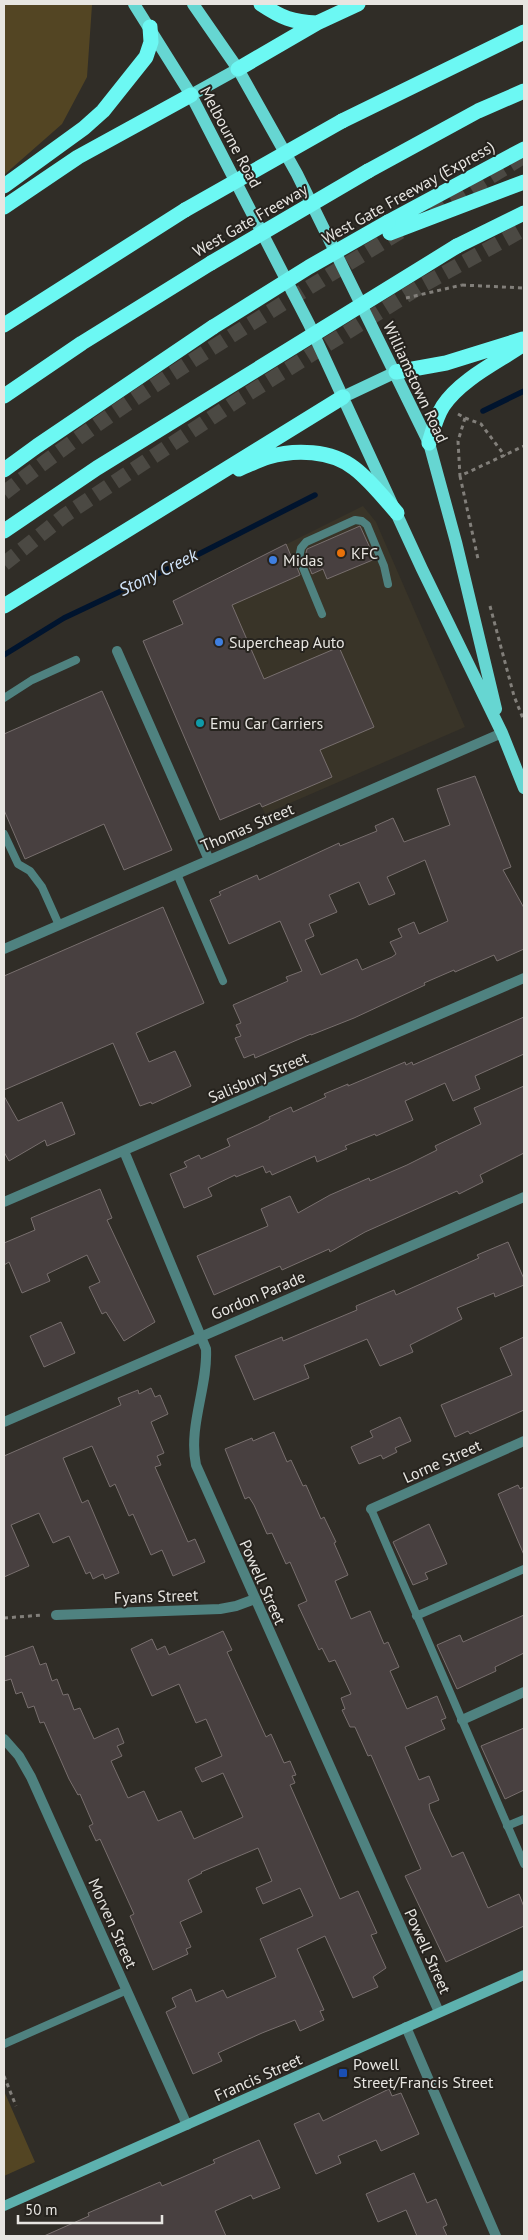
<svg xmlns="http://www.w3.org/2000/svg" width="528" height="2240" font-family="'PT Sans',sans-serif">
	<rect width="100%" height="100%" fill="#302d27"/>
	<path fill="#393428" d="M363,506L376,522L465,727L265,814L173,601Z"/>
	<path fill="#534523" d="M4,4H91L92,5L87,77L62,124L4,175Z
		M4,2091L35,2162L4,2176Z"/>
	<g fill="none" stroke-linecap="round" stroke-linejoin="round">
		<path stroke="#00142e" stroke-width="5.5" d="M483,411L524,391
			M4,655L64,618L193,557L315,495"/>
	</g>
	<path fill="#484040" stroke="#786f6e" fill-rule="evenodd" d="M360,526L375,559L327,579L323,569L312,574L305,557L307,549Z
		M286,544L291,556L294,555V560L300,575L232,605L264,679L339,647L374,727L320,750L332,777L262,807L260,803L220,820L143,641L183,624L173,601Z
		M102,691L172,850L124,870L104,824L25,859L4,810V734Z
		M475,776L511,867L503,870L524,908V949L497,961L494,955L455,972L454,970L424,983L425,985L354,1018L311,1035V1034L255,1058L254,1054L244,1058L235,1038L241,1036L236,1025L241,1023L233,1005L288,981L286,977L302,971L280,921L229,944L210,900L221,895L219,892L257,875L259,880L339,843L340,846L377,831L375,826L393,818L404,842L450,825L437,789ZM425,860L448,921L419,934L414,922L398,929L402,937L390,942L396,954L392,957L362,970L357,959L321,975L305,940L314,936L309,924L337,912L329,895L359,882L369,905L395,894L387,877Z
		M163,907L204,1003L136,1033L149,1062L175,1051L191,1086L152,1104L151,1102L140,1106L113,1043L4,1090V976Z
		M524,1017V1054L475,1076L480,1089L453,1101L445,1083L405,1101L413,1120L376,1136L375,1134L345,1146L347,1149L317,1162L315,1156L272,1175L270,1171L266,1173L263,1166L236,1177L235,1175L208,1188L212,1196L184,1208L170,1174L187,1167L184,1162L199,1155L201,1159L230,1146L227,1139L258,1125L270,1119L269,1117L291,1107L293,1112L326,1097L324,1094L348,1084V1086L405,1062L406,1065L412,1062L413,1065Z
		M524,1086V1153L480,1175L483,1182L459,1194L457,1191L365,1232L330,1252L329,1249L282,1270L280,1266L214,1295L197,1256L268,1226L261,1209L290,1196L298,1213L330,1195L369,1178L370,1181L407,1165L437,1150L435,1146L481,1124L474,1108Z
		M4,1096L18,1121L62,1102L75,1134L47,1146L45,1140L9,1161L4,1152Z
		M100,1189L112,1218L107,1220L155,1322L124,1341L106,1312L102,1314L89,1287L100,1282L87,1255L47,1274L50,1281L22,1293L9,1262L4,1265V1243L35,1230L31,1218Z
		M508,1242L524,1279V1285L495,1297L494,1293L457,1308L462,1319L410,1345L413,1352L380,1366L367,1339L304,1365L309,1378L254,1400L235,1356L282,1337L283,1341L357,1310L356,1306L394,1290L396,1295L479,1258L477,1255Z
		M61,1322L75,1353L44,1367L30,1336Z
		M524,1337V1410L470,1434L468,1431L455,1437L441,1405L512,1375L500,1348Z
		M151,1388L155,1397L160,1395L168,1414L151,1422L164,1453L157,1456L161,1465L155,1467L188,1542L195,1539L205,1562L173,1576L162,1550L151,1555L133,1514L129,1516L115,1484L110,1487L92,1446L63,1458L82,1503L88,1500L119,1573L105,1579L103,1574L93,1579L90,1572L86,1574L69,1536L53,1543L39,1513L11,1525L29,1566L4,1577V1456L121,1405L118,1398L138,1390L139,1394Z
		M400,1417L411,1441L395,1448L397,1452L383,1459L381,1455L359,1464L351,1447L373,1437L370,1431Z
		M274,1432L287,1462L291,1460L303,1486L306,1485L321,1519L324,1517L336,1542L334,1543L348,1575L335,1581L351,1619L370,1611L384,1644L388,1642L399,1667L390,1671L407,1709L437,1696L446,1718L441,1720L445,1729L405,1747L419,1780L429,1776L439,1800L429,1804L430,1810L452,1857L463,1852L488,1908L519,1894L524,1907V1926L446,1962L405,1876L421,1869L371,1755L368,1756L355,1727H350L342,1710L345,1709L341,1698L351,1694L335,1660L329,1662L322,1648L319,1650L298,1605L307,1601L290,1562L286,1564L272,1533L267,1534L254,1505L249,1497L245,1499L225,1449L252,1438L253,1441Z
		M518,1485L520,1489L524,1487V1555L498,1494Z
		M429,1524L447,1564L425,1573L428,1579L413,1585L393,1542Z
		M524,1615V1653L495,1667L496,1671L457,1689L437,1645L460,1635L463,1642Z
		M223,1631L232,1650L227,1652L266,1737L271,1734L284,1763L290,1761L296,1775L292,1776L295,1783L290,1785L340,1899L358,1891L377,1933L371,1935L386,1968L373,1977L378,1987L353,1998L325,1936L297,1949L324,2010L320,2011L324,2020L300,2031L295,2020L262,2033L218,2053L222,2061L193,2074L166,2012L176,2007L172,1998L191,1989L196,2002L223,1990L227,1998L276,1977L260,1939L313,1916L300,1888L263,1904L256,1888L272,1881L258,1848L201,1872L202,1873L188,1880L202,1912L180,1922L191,1947L186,1949L188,1954L153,1970L130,1916L134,1914L100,1839L96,1841L89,1826L93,1824L80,1794L78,1795L69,1779L44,1722L40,1723L34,1706L28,1708L22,1692L16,1694L11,1679L4,1681V1657L33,1646L40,1665L46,1663L52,1681L57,1679L63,1695L68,1694L74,1710L80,1708L94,1739L118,1728L124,1743L117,1746L122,1756L111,1761L128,1798L144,1791L158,1821L181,1811L194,1839L243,1817L223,1773L202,1782L195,1768L222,1756L206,1719L196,1723L179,1684L152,1696L131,1649L152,1639L157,1650L165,1646L169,1655Z
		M524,1728V1790L505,1799L481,1746Z
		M389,2089L392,2096L401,2093L419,2134L381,2151L376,2140L338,2156L341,2163L316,2174L294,2124L319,2113L323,2121Z
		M259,2140L280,2188L253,2199L251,2195L215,2211L226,2236H44L89,2216L88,2213L160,2182L162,2186L167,2184L215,2163L213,2160Z
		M414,2173L427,2203L436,2199L447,2225L443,2227L447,2236H417L406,2210L378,2222L366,2194Z"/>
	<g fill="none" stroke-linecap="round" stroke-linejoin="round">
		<path stroke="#4b4943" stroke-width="15" stroke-dasharray="15 8" stroke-linecap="butt" d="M432,213L524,156
			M4,493C130,395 267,313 403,230
			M4,564L64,516L241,398L423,285L524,229"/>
		<path stroke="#827f7a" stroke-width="3" stroke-dasharray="4 4" stroke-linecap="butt" d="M462,285L524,288
			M458,414L465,418L458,441L460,476L524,446
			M465,418L481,424L505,456
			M460,476L478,559
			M490,606L514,696L524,721
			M4,1618L43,1615
			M4,2076L16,2106"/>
		<path stroke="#4f8280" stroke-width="8" d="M322,614L299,558L301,548L306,542L355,520L362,521L367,525L384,566L388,584
			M4,698L32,680L76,660
			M4,834L18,864L30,871L42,887L59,925
			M177,874L223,981
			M371,1509L524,1864
			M416,1616L524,1569
			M507,1826L524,1819
			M4,2044L127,1990"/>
		<path stroke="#4f8280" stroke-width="10" d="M117,651L209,860
			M4,949L502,733
			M124,1151L206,1349C208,1387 188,1426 196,1465L439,2012
			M4,1202L524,978
			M4,1422L524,1197
			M371,1509L524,1441
			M56,1615L220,1609L236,1606L255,1599
			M462,1720L524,1692
			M4,1739L19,1756L31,1777L187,2125
			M406,2027L496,2236"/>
		<path stroke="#5db1ae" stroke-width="10" d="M4,2206L524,1975"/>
		<path stroke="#66d6d2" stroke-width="12" d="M134,4L191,95L309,324L422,569L502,733L524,788
			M193,4L238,69L297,174L429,443L456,542L496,709
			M191,95L238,69
			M343,397L396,372"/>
		<path stroke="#6cf8f3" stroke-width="15" d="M261,4C282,18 292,22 317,23
			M238,69L317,23L358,4
			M342,121L524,32
			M368,171L478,111L524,91
			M4,186L84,128L103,111L146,57L151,42L150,27
			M4,207L78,157L191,95
			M388,222L524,149
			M390,233L524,182
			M457,246L524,213
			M4,325L185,210
			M396,372L446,363L523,339
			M4,396L82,343L211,263
			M429,443C433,430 436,417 443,406C461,379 498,362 524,344
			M239,469C249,465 258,460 268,457C295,449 331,450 354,468C370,480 384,498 397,513
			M4,470L37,446L213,327
			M4,606L343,397"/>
		<path stroke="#827f7a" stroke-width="3" stroke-dasharray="4 4" stroke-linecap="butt" d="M406,298L462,285"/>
		<path stroke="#6cf8f3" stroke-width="15" d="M185,210L342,121
			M211,263L368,171
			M213,327L309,267L388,222
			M4,531L97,468L457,246"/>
	</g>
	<circle fill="#e8710a" stroke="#26231e" stroke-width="2" cx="341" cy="553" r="5"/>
	<g fill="#3f7fe0" stroke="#26231e" stroke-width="2">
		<circle cx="273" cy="560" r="5"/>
		<circle cx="219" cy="642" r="5"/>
	</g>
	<circle fill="#0f9aa8" stroke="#26231e" stroke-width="2" cx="200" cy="723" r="5"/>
	<rect fill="#1a4fb4" stroke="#26231e" stroke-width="2" x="338" y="2068" width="10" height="10" rx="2.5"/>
	<g text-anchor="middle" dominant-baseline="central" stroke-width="4" stroke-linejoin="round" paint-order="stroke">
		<g font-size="16" fill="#e7e5e1" stroke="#26231e">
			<text transform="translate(231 137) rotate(62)">Melbourne Road</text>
			<text transform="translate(408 192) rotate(-29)">West Gate Freeway (Express)</text>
			<text transform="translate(250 220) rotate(-30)">West Gate Freeway</text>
			<text transform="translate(416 382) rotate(65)">Williamstown Road</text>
			<text transform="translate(247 827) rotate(-23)">Thomas Street</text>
			<text transform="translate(258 1077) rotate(-23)">Salisbury Street</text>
			<text transform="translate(258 1295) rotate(-23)">Gordon Parade</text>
			<text transform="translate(442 1461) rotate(-24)">Lorne Street</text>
			<text transform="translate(263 1582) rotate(66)">Powell Street</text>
			<text transform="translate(156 1596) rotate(-2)">Fyans Street</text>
			<text transform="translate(113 1923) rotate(66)">Morven Street</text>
			<text transform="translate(428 1951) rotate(66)">Powell Street</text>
			<text transform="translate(258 2077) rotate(-24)">Francis Street</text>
		</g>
		<g font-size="16" fill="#e7e5e1" stroke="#26231e" text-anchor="start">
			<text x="351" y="553">KFC</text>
			<text x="283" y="560">Midas</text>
			<text x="229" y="642">Supercheap Auto</text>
			<text x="210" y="723">Emu Car Carriers</text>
			<text x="353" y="2064">Powell<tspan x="353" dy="18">Street/Francis Street</tspan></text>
		</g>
		<g font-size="18" font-style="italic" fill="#d2e5fb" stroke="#26231e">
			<text transform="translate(158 572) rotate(-26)">Stony Creek</text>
		</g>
	</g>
	<rect width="528" height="2240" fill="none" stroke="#e7e5e1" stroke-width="10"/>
	<path d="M18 2215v8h144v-8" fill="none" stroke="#e7e5e1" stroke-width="2.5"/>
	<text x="25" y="2215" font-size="15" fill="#e7e5e1" stroke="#26231e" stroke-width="4" paint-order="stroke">50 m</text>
</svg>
